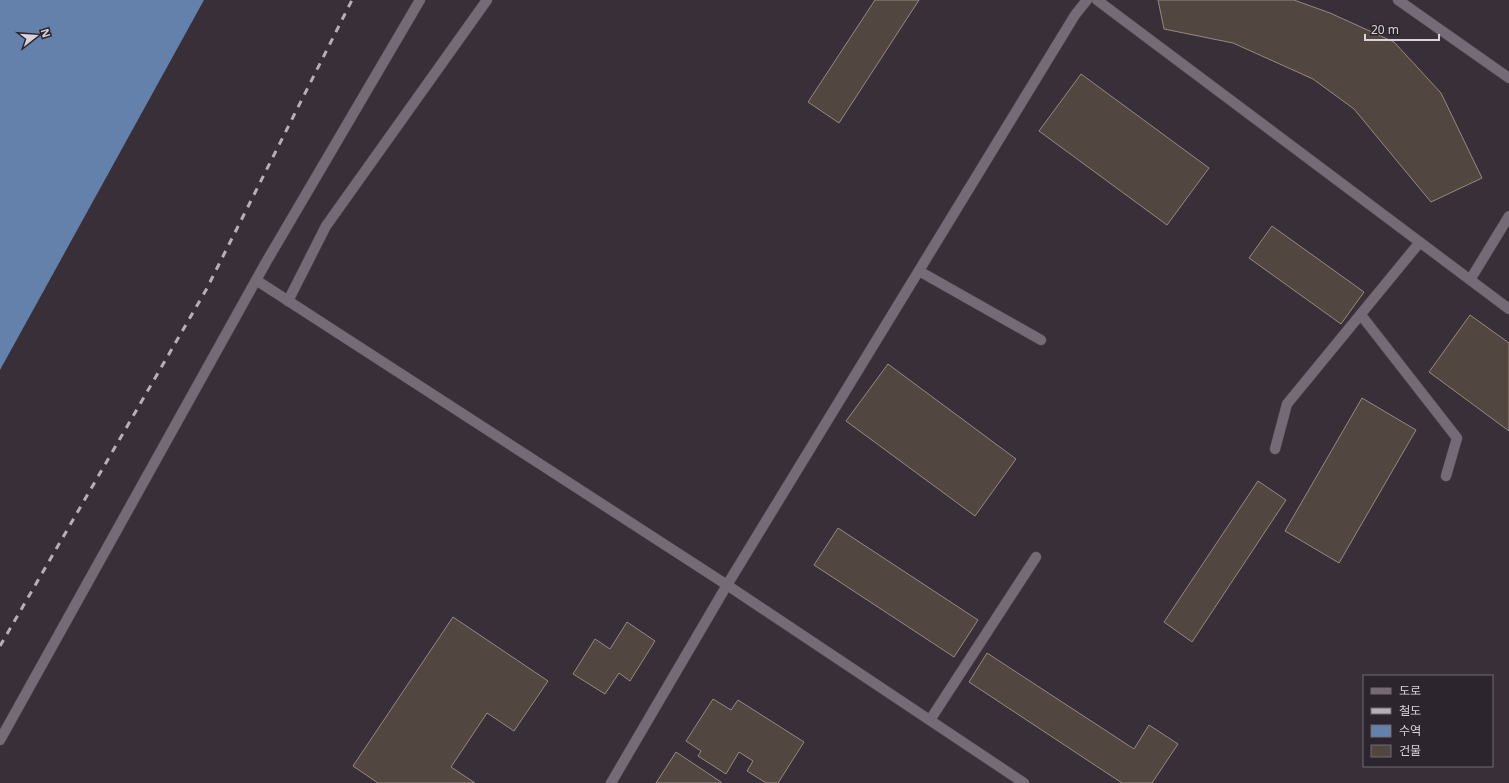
<svg xmlns="http://www.w3.org/2000/svg" width="1509" height="783" font-family="'Noto Sans','Noto Sans KR',sans-serif">
	<rect width="100%" height="100%" fill="#382f38"/>
	<path fill="#6481ab" d="M0,0H204L0,370Z"/>
	<path fill="#524740" stroke="#968981" d="M875,0H919L839,123L808,102Z
		M1158,0H1294L1330,13L1394,42L1441,93L1482,178L1431,202L1354,109L1313,79L1233,43L1164,29Z
		M1081,74L1209,168L1167,225L1039,131Z
		M1272,226L1364,292L1341,324L1249,258Z
		M1470,315L1509,343V431L1429,372Z
		M888,364L1016,459L975,516L846,421Z
		M1362,398L1416,430L1339,563L1285,531Z
		M1258,481L1286,500L1192,642L1164,622Z
		M838,528L978,620L954,657L814,565Z
		M453,617L548,681L514,731L487,713L451,767L475,783H378L353,766Z
		M627,622L655,641L630,681L619,673L605,694L573,674L595,639L610,649Z
		M987,653L1134,749L1149,725L1178,744L1152,783H1122L969,682Z
		M713,699L731,710L738,700L804,742L778,783H766L747,771L753,761L739,752L726,774L698,756L701,751L686,741Z
		M676,752L721,782V783H656Z"/>
	<g fill="none" stroke-linecap="round" stroke-linejoin="round">
		<defs>
			<path id="lane" d="M930,720L1036,557"/>
			<path id="street" d="M1097,0L1509,309
				M1398,0L1509,78
				M919,271L1041,340
				M1470,280L1509,216
				M288,301L326,226L487,0
				M1361,315L1457,438L1446,476
				M1275,449L1287,404L1420,242"/>
			<path id="secondary" d="M256,280L727,585L1024,783
				M0,740L265,264L420,0
				M611,783L727,585L1075,15L1087,0"/>
		</defs>
		<use href="#lane" stroke="#534c54" stroke-width="11"/>
		<use href="#street" stroke="#534c54" stroke-width="11"/>
		<use href="#secondary" stroke="#534c54" stroke-width="11"/>
		<use href="#lane" stroke="#756b76" stroke-width="10"/>
		<use href="#street" stroke="#756b76" stroke-width="10"/>
		<use href="#secondary" stroke="#756b76" stroke-width="10"/>
		<path stroke="#b6b0b6" stroke-width="3" stroke-dasharray="7 7" stroke-linecap="butt" d="M0,646L206,290L352,0"/>
	</g>
	<rect x="1363" y="675" width="130" height="92" fill="#2d252e" stroke="#726b73"/>
	<rect x="1371" y="688" width="20" height="6" fill="#756b76" stroke="#726b73"/>
	<text x="1399" y="695" font-size="12" fill="#dad4da">도로</text>
	<rect x="1371" y="708" width="20" height="6" fill="#b6b0b6" stroke="#726b73"/>
	<text x="1399" y="715" font-size="12" fill="#dad4da">철도</text>
	<rect x="1371" y="725" width="20" height="12" fill="#6481ab" stroke="#726b73"/>
	<text x="1399" y="735" font-size="12" fill="#dad4da">수역</text>
	<rect x="1371" y="745" width="20" height="12" fill="#524740" stroke="#726b73"/>
	<text x="1399" y="755" font-size="12" fill="#dad4da">건물</text>
	<g transform="translate(36 36) rotate(73)" stroke="#2d252e" stroke-width="3" paint-order="stroke">
	<path d="M0-3L7 15L0 10L-7 15Z" fill="#dad4da"/>
	<text y="-6" font-size="11" font-weight="bold" text-anchor="middle" fill="#dad4da">N</text>
	</g>
	<path d="M1365 34v6h74v-6" fill="none" stroke="#dad4da" stroke-width="2"/>
	<text x="1371" y="34" font-size="12" fill="#dad4da" stroke="#2d252e" stroke-width="3" paint-order="stroke">20 m</text>
</svg>
